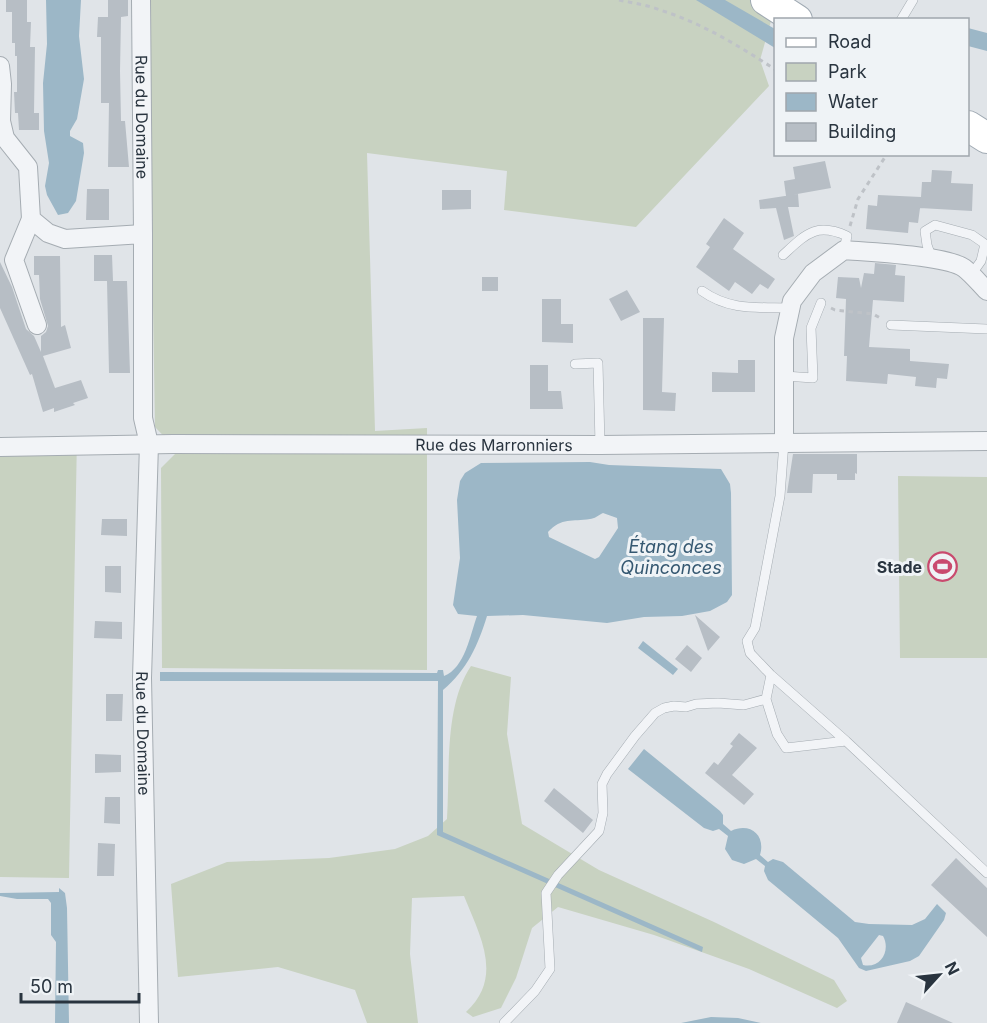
<svg xmlns="http://www.w3.org/2000/svg" width="987" height="1023" font-family="Inter,sans-serif">
	<rect width="100%" height="100%" fill="#e0e4e8"/>
	<path fill="#c8d2c1" d="M148,0H777L760,60L769,86L636,227L504,210L507,171L367,153L375,431L427,428V670L162,668L161,468L178,451L155,427Z
		M77,436L69,878L0,877V439Z
		M898,476L987,477V658H900Z
		M471,666L511,677L507,734L522,824L599,870L714,922L834,980L847,1001L837,1008L749,969L654,935L558,907L532,928L516,978L501,1008L473,1017L466,1012C504,977 480,936 464,896L412,898L410,954L418,1023H367L355,990L278,967L178,977L171,884L227,862L329,858L395,849L428,836L447,819C450,771 444,706 471,666Z"/>
	<path fill="#9cb7c7" fill-rule="evenodd" d="M46,0H81L79,36L84,79L77,119L70,131V136L83,143L84,153L76,201L68,213L58,215L47,195L45,186L49,163L44,131L43,83L47,44Z
		M696,0H725L775,29V48Z
		M968,28L987,33V51L968,46Z
		M590,462L609,465L721,469L730,484L731,493L732,595L727,602L710,611L682,616L644,617L607,623L523,615L487,616C478,645 467,670 443,690V832L703,947L702,952L437,835L438,681H160V672L437,673L438,670H443L444,676C465,668 470,635 477,616L458,614L453,605L460,558L457,500L460,481L465,473L481,463ZM603,513L617,518L618,528L599,557L595,559L549,537L548,532C562,517 572,522 590,519C594,519 599,515 603,513Z
		M643,641L678,669L673,675L638,648Z
		M644,749L720,811L723,815V824L731,831C750,822 766,835 760,855L768,862L773,859L783,862L855,922L869,924L912,925L925,919L937,904L946,913L944,920L919,956L910,961L866,971L859,968L838,938L768,880L764,871L765,866L756,859L744,864L732,860L725,849L728,836L719,829L713,831L704,828L628,769ZM879,935L883,936C891,950 881,969 863,965L861,958Z
		M59,888L65,893L67,908L69,1023H55L56,942L51,935V903L48,899H17L0,896V893L59,892Z
		M711,1017L738,1018L761,1023H681Z"/>
	<path fill="#b7bec5" d="M6,0H27V22H31L30,47H35L34,113H39V130H19L18,113H15L14,92H17V56H15V43H12V12H6Z
		M108,0H128V16L121,17L120,71L121,121H125L129,167H108L109,103H101V37H97L98,17H108Z
		M825,161L831,188L786,196L784,181L795,179L793,167Z
		M932,170L952,171L951,183L973,184L972,211L920,208L921,201L918,223L909,222L908,233L866,229L868,205L877,206L878,195L921,197L922,182H931Z
		M87,189H109V220H86Z
		M442,190H471V209L442,210Z
		M798,194L799,207H788L794,236L784,240L776,208L760,209L759,200Z
		M724,218L744,233L733,249L775,279L768,289L760,284L752,294L735,282L729,291L696,267L710,247L706,244Z
		M94,255H112L113,281H94Z
		M34,256H60L61,327L65,325L71,348L43,356L55,388L81,380L88,398L73,403L75,405L54,412V408L43,412L32,374L30,375L0,308V262L12,287L26,329L34,336L41,352V336L46,332L48,326L40,299L39,275H34Z
		M875,263L896,265L895,275L905,276L904,302L873,300L869,347L910,349V361L949,364L947,379L937,378L936,388L915,386L916,377L888,374L887,384L846,381L847,356H844L846,299L836,298L838,277L859,278L861,288L864,273L874,274Z
		M482,277H498V291H482Z
		M107,281H127L130,373H109Z
		M627,290L640,312L621,321L609,299Z
		M542,299H561V324H573V343L542,342Z
		M643,318H664L662,392L676,393L675,411L643,410Z
		M738,360H755V392H712V372L738,373Z
		M530,365H548V391H561L563,409H530Z
		M793,454H857V474L855,473V480H837V474H813L812,493H787Z
		M102,519H127V536L101,535Z
		M105,566H121V593L105,592Z
		M695,615L720,637L708,651Z
		M95,621L122,622V639L94,638Z
		M687,645L702,658L691,672L675,659Z
		M106,694H123L122,721H106Z
		M739,733L757,748L732,775L754,794L744,805L705,773L714,762L718,765L733,746L730,744Z
		M95,754L121,755V772L95,773Z
		M554,788L593,820L583,833L544,801Z
		M105,797H120V824L104,823Z
		M98,843L115,844L114,876H97Z
		M956,858L987,888V937L931,885Z
		M906,1002L953,1023H897Z"/>
	<g fill="none" stroke-linecap="round" stroke-linejoin="round">
		<defs>
			<path id="lane" d="M901,20L913,0
				M783,255C806,234 816,222 847,236L844,250
				M932,259L927,245L925,231L935,225L972,235L985,244L981,261L971,275
				M702,291C730,311 758,307 791,308
				M891,325L987,329
				M575,364L598,363L600,445
				M785,376L813,378L811,328L821,303
				M771,675L766,699L777,734L786,748L846,741L771,675L750,653L747,641L755,628L780,496L784,442
				M846,741L987,873
				M504,1023L535,991L550,969L546,893L558,875L599,831L603,813L602,784L607,774L635,736L655,713L664,708L674,706L686,707L696,704L718,703L744,705L766,699"/>
			<g id="street">
				<path id="s1" d="M141,0L143,234"/>
				<path id="s2" d="M0,66L2,84L1,121L5,138L28,167L31,219L48,233L65,239L143,234V418L149,444L142,678L149,1023"/>
				<path d="M31,219L14,260L37,325"/>
				<path d="M784,442V338L792,301L813,273L844,250C869,252 945,255 964,268C972,274 980,284 987,291"/>
				<path id="s3" d="M0,447L173,444L600,445L987,441"/>
			</g>
			<path id="primary" d="M766,0L797,20
				M968,126L987,138"/>
		</defs>
		<use href="#lane" stroke="#a5acb2" stroke-width="10"/>
		<use href="#street" stroke="#a5acb2" stroke-width="20"/>
		<use href="#primary" stroke="#a0aab3" stroke-width="32"/>
		<path stroke="#bec2c7" stroke-width="3" stroke-dasharray="4.5 4.5" stroke-linecap="butt" d="M619,0C633,3 647,5 660,10C702,23 739,46 776,70
			M850,226L858,199L887,154
			M831,308L835,310L873,314L882,319"/>
		<use href="#lane" stroke="#f2f4f7" stroke-width="9"/>
		<use href="#street" stroke="#f2f4f7" stroke-width="18"/>
		<use href="#primary" stroke="#fff" stroke-width="30"/>
	</g>
	<defs>
		<symbol id="stadium-ring" viewBox="-11 -11 22 22"><circle r="9.5" fill="#eff3f6" stroke="#c94a6e" stroke-width="1.5"/><path d="M0-5a6.5 5 0 1 0 0 10a6.5 5 0 1 0 0-10ZM-3.5-1.8h7v3.6h-7Z" fill="#c94a6e"/></symbol>
	</defs>
	<g fill-rule="evenodd">
		<use href="#stadium-ring" x="926" y="550" width="33" height="33"/>
	</g>
	<g text-anchor="middle" dominant-baseline="central" stroke-width="6" stroke-linejoin="round" paint-order="stroke">
		<g font-size="16" fill="#29343f" stroke="#eff3f6">
			<text stroke="none"><textPath href="#s1" startOffset="117">Rue du Domaine</textPath></text>
			<text stroke="none"><textPath href="#s3" startOffset="494">Rue des Marronniers</textPath></text>
			<text stroke="none"><textPath href="#s2" startOffset="780">Rue du Domaine</textPath></text>
		</g>
		<g font-size="16" font-weight="bold" fill="#29343f" stroke="#eff3f6" text-anchor="end">
			<text x="922" y="567">Stade</text>
		</g>
		<g font-size="18" font-style="italic" fill="#355871" stroke="#eff3f6">
			<text x="671" y="546">Étang des<tspan x="671" dy="21">Quinconces</tspan></text>
		</g>
	</g>
	<rect x="774" y="18" width="195" height="138" fill="#eff3f6" stroke="#a0a7ad" stroke-width="1.5"/>
	<rect x="786" y="38" width="30" height="9" fill="#ffffff" stroke="#a0a7ad" stroke-width="1.5"/>
	<text x="828" y="48" font-size="18" fill="#29343f">Road</text>
	<rect x="786" y="63" width="30" height="18" fill="#c8d2c1" stroke="#a0a7ad" stroke-width="1.5"/>
	<text x="828" y="78" font-size="18" fill="#29343f">Park</text>
	<rect x="786" y="93" width="30" height="18" fill="#9cb7c7" stroke="#a0a7ad" stroke-width="1.5"/>
	<text x="828" y="108" font-size="18" fill="#29343f">Water</text>
	<rect x="786" y="123" width="30" height="18" fill="#b7bec5" stroke="#a0a7ad" stroke-width="1.5"/>
	<text x="828" y="138" font-size="18" fill="#29343f">Building</text>
	<g transform="translate(939 975) rotate(63)" stroke="#eff3f6" stroke-width="4.5" paint-order="stroke">
	<path d="M0-4.5L10 22L0 15L-10 22Z" fill="#29343f"/>
	<text y="-9" font-size="16" font-weight="bold" text-anchor="middle" fill="#29343f">N</text>
	</g>
	<path d="M21 993v9h118v-9" fill="none" stroke="#29343f" stroke-width="3"/>
	<text x="30" y="993" font-size="18" fill="#29343f" stroke="#eff3f6" stroke-width="4.5" paint-order="stroke">50 m</text>
</svg>
